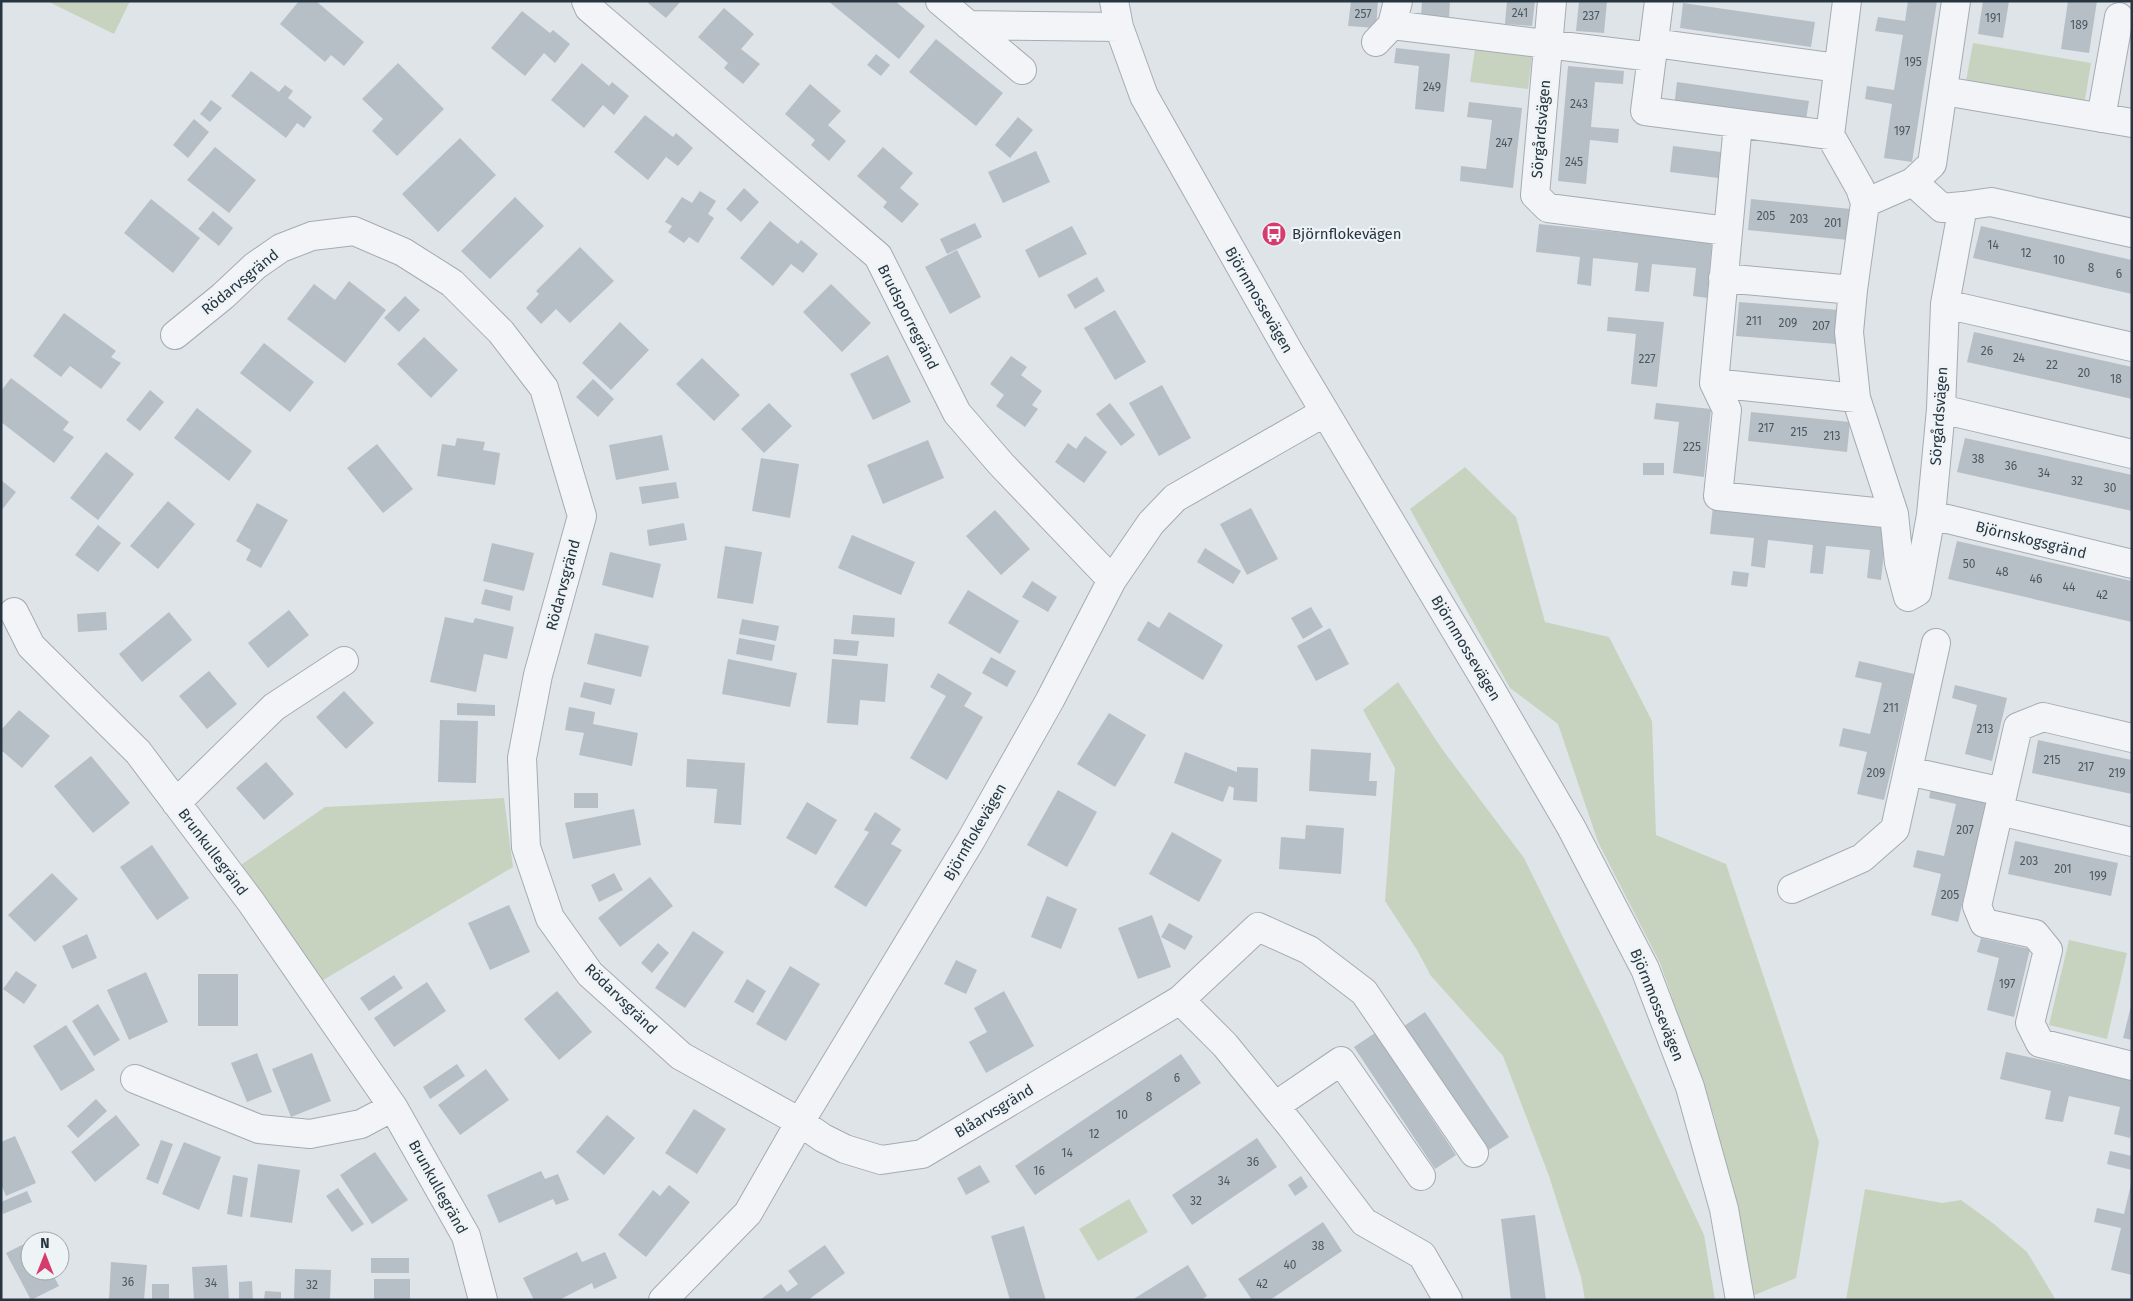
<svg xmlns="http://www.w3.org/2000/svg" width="2133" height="1301" font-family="'Fira Sans',sans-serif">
	<rect width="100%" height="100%" fill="#dfe4e9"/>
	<path fill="#c8d3bf" d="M47,1H130L114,34Z
		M1973,43L2091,63L2084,106L1965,86Z
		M1475,49L1532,56L1528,89L1470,82Z
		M1465,467L1516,517L1545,622L1609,637L1652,721L1656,835L1726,864L1819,1142L1796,1278L1750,1297L1715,1119L1660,963L1598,842L1558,724L1510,688L1410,509Z
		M1398,682L1442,749L1524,858L1602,1016L1704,1235L1715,1300H1585L1581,1277L1549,1176L1503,1056L1431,976L1417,950L1385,901L1395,768L1363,710Z
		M504,798L513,867L320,982L238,867L325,807Z
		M2069,940L2127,953L2107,1039L2049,1025Z
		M1865,1189L1942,1203L1961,1200L1994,1224L2027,1252L2056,1300H1846Z
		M1129,1199L1148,1232L1098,1261L1079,1229Z"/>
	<path fill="#b6bfc6" d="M299,1H316L364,42L344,66L331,55L325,62L280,24Z
		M649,1H681L666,18L648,3Z
		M828,1H895L925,26L899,59Z
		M1351,1H1378L1376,28L1348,26Z
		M1422,1H1450L1449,19L1421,16Z
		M1507,1H1535L1532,26L1505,24Z
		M1579,1H1607L1604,33L1576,31Z
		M1908,1H1937L1912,162L1884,158L1892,104L1865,99L1867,86L1894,90L1903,35L1875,31L1878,17L1905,21Z
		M1983,1H2009L2003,38L1978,34Z
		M2068,1H2097L2089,53L2061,49Z
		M1683,3L1815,22L1811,47L1680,28Z
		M724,8L754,34L741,49L760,64L743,84L724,68L728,63L698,37Z
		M522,11L550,33L553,30L570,44L555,63L544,53L525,76L491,48Z
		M936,39L1003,93L976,126L909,72Z
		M1396,48L1450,54L1444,112L1415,109L1419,66L1394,63Z
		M876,54L890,65L881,76L867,65Z
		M398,63L444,109L397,156L372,131L383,119L362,99Z
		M582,63L609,86L612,82L629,96L614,115L603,105L584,128L551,100Z
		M1568,66L1624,71L1623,84L1595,82L1591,127L1619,129L1618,143L1590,140L1586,184L1558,181Z
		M251,71L279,92L285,85L293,91L288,98L312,117L304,128L297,123L286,138L231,96Z
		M1677,82L1809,101L1805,126L1674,107Z
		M810,84L841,111L828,125L846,141L829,161L811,145L815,140L785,114Z
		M211,100L222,108L210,122L200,114Z
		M1469,102L1522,108L1513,188L1460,181L1461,166L1486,169L1492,120L1467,117Z
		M645,115L673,137L676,133L693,148L678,166L666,157L648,180L614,152Z
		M1018,117L1033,130L1010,158L995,145Z
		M194,119L209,132L188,158L173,145Z
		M460,138L496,175L438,232L402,194Z
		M1673,146L1721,152L1718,178L1670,172Z
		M215,147L256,180L229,213L187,180Z
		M883,147L913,173L900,188L919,204L902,223L883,207L887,202L857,176Z
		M1036,151L1050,182L1003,203L988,172Z
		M744,188L759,202L741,222L726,209Z
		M700,191L716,201L708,214L714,218L698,243L689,237L684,243L668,232L672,226L665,222L682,197L692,203Z
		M515,197L544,226L490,279L461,251Z
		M151,199L200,238L173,273L124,233Z
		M1751,199L1851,209L1848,240L1748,230Z
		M213,211L233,228L219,246L198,229Z
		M770,221L798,244L801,240L818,254L803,273L791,264L773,286L740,258Z
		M975,223L982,237L947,254L940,239Z
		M1539,224L1712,242L1707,298L1693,296L1696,268L1652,264L1649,292L1635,291L1638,263L1593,258L1591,286L1577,284L1580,257L1536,252Z
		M1072,226L1087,254L1039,278L1025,250Z
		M1981,226L2132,260V294L1973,258Z
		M580,247L614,281L570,323L556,309L541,324L526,308L539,294L536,291Z
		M957,250L981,297L950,314L925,267Z
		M1097,277L1105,291L1075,309L1067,295Z
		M349,281L386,310L345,363L287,319L314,284L335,300Z
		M831,284L871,323L842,352L803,312Z
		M405,296L420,310L399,332L384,318Z
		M1739,302L1839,310L1836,344L1736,336Z
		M1115,310L1146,362L1115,380L1084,328Z
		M64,313L116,351L111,357L121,363L101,389L70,366L61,377L33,356Z
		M1608,317L1664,322L1657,387L1631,384L1636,334L1607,331Z
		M620,322L649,350L611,390L582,363Z
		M1974,332L2132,367V399L1967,362Z
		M424,337L458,370L431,398L397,364Z
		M264,343L314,382L290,412L240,373Z
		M888,355L911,402L873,420L850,374Z
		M1011,356L1027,367L1021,375L1042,391L1032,405L1038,409L1025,427L996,406L1004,395L990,384Z
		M702,358L740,395L714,421L676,384Z
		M11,378L69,422L63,430L74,437L54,463L1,422V391Z
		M593,379L614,399L598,417L576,397Z
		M1162,385L1191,438L1159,456L1129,403Z
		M150,390L164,402L140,431L126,420Z
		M769,403L792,426L764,453L741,429Z
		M1110,403L1135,435L1121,446L1096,414Z
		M1656,403L1711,409L1704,477L1673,473L1679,422L1654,419Z
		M197,408L252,451L229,481L174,438Z
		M1751,412L1850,422L1847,452L1748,441Z
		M662,435L669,470L616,480L609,445Z
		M1085,436L1107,452L1084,483L1055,462L1068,443L1076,449Z
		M457,438L485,442L483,450L500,453L495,485L437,476L442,444L455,446Z
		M1965,438L2132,475V511L1957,472Z
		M928,440L944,478L883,504L867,465Z
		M377,444L413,489L383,513L347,468Z
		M106,452L134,474L98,520L70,498Z
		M761,458L799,464L790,518L752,511Z
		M1643,463H1664V475H1643Z
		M1,480L16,492L1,511Z
		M676,482L679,498L642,504L639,487Z
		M168,501L195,524L158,569L130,546Z
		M257,503L288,520L261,568L246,560L251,550L236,541Z
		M1713,506L1887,524L1881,580L1867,578L1870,550L1826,546L1823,574L1810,573L1813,545L1768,540L1765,568L1751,566L1754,538L1710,534Z
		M1251,508L1278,559L1247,575L1220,524Z
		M995,510L1030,549L1001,575L966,536Z
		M684,523L687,540L649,546L647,530Z
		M98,525L121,543L98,572L75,555Z
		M852,535L915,562L901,595L838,568Z
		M1957,541L2132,581V622L1948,579Z
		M492,543L534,553L524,591L483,581Z
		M725,546L762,552L753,604L717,598Z
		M1205,548L1241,571L1233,584L1197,562Z
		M610,552L661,564L653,598L602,585Z
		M1733,571L1749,573L1747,587L1731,585Z
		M1032,581L1057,597L1048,612L1022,597Z
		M485,589L513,596L510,611L481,604Z
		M968,590L1019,621L1000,654L948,623Z
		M1311,607L1323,627L1303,639L1291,618Z
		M289,610L309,635L268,668L248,643Z
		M106,612L107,630L78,632L77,614Z
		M169,612L192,640L142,682L119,654Z
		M1169,612L1223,645L1203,680L1137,640L1148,621L1159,628Z
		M853,615L895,618L894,637L851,634Z
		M445,617L473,623L475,618L514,627L507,659L484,654L476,692L430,682Z
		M742,619L779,626L776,641L739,634Z
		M1330,628L1349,664L1316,681L1297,646Z
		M595,633L649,646L641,677L587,664Z
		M739,638L775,645L772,661L736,654Z
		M834,639L859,641L857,656L833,654Z
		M991,657L1016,671L1007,687L982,673Z
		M728,659L797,673L790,707L722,694Z
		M832,659L888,664L885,702L860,700L858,725L827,723Z
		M1859,661L1914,674L1884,800L1857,794L1867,752L1839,746L1843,728L1870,734L1882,683L1855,677Z
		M209,671L237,704L207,729L179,696Z
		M938,673L972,693L964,706L983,717L947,780L910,758L946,696L930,687Z
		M584,682L615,689L611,705L580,697Z
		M1955,685L2007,698L1992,761L1965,754L1977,705L1952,698Z
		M344,691L374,723L346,749L316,717Z
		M457,703L495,705V716L457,715Z
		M569,707L595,712L593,724L638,733L632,766L579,755L584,733L565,730Z
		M19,710L50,736L22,768L1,750V730Z
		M1109,713L1146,735L1115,787L1077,764Z
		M440,720L478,721L476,783L438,782Z
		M2038,740L2132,760V794L2032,773Z
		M1311,749L1371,753L1369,781H1377L1376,796L1309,791Z
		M1185,752L1237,772V767L1258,768L1257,802L1233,800L1234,788L1229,786L1223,802L1174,783Z
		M91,756L130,803L93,833L54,786Z
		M687,759L745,763L741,825L714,823L717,789L686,787Z
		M266,762L294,794L264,820L236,788Z
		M1932,782L1988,795L1958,922L1931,915L1941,874L1913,867L1917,850L1944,856L1956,804L1929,798Z
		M1058,790L1097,812L1067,867L1027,845Z
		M574,793H598V808H574Z
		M807,802L837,820L816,855L786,838Z
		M634,809L641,845L573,859L565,823Z
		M875,812L901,829L891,844L902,850L866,907L834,887L869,832L864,830Z
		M1306,825L1344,828L1341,874L1279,869L1281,837L1305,839Z
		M1172,832L1222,860L1199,902L1149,874Z
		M2015,841L2118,863L2111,896L2008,874Z
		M152,845L189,898L157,920L120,867Z
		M52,873L78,899L35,942L8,915Z
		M614,873L623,890L599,902L591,885Z
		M650,877L673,906L620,947L598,918Z
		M1047,896L1077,909L1061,949L1031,937Z
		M509,905L530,952L490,970L468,923Z
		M1152,915L1171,967L1138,979L1118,928Z
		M1169,923L1193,936L1185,950L1161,937Z
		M693,931L724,952L685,1008L655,988Z
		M87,934L97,958L72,969L62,946Z
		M1981,938L2030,949L2014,1017L1987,1010L1999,958L1977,952Z
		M658,943L669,953L652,973L641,963Z
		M956,960L977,970L966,994L944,984Z
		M790,966L820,984L786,1041L756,1024Z
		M16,971L37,985L24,1004L3,989Z
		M146,972L168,1022L129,1040L107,990Z
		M198,974H238V1026H198Z
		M394,975L403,988L369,1011L360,998Z
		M747,979L766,991L753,1013L734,1002Z
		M427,982L446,1011L394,1047L374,1018Z
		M557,991L592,1032L559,1060L524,1019Z
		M1004,991L1034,1046L986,1073L969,1042L987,1032L974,1008Z
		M98,1004L120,1040L94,1056L72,1021Z
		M2131,1006H2132V1040L2123,1038Z
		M1425,1012L1509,1137L1487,1151L1404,1026Z
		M66,1025L95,1070L61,1091L33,1046Z
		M1375,1033L1456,1155L1435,1169L1354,1047Z
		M2006,1052L2132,1080V1128L2130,1138L2114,1134L2120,1107L2069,1096L2063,1122L2045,1119L2051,1091L2000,1079Z
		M257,1053L272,1092L247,1102L231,1063Z
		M312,1053L331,1101L291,1117L272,1069Z
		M1181,1054L1201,1083L1035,1195L1015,1166Z
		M457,1064L465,1076L430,1099L423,1087Z
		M486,1069L509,1100L460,1135L438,1105Z
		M96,1099L107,1111L78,1138L67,1126Z
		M694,1109L726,1129L697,1174L665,1153Z
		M116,1115L140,1145L95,1182L71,1152Z
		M607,1115L635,1138L604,1175L576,1152Z
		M15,1136L36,1183L6,1196L1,1184V1142Z
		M1257,1138L1277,1167L1192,1225L1172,1195Z
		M161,1140L173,1144L158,1184L146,1179Z
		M184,1142L221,1157L199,1210L162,1194Z
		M2110,1151L2132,1156V1170L2107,1164Z
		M375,1152L408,1200L372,1224L340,1175Z
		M258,1164L300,1170L292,1223L250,1217Z
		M980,1165L990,1182L966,1195L957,1178Z
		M541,1171L545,1179L558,1174L569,1200L556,1205L553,1199L499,1223L487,1195Z
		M233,1175L248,1178L242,1217L227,1214Z
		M1301,1176L1308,1187L1295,1196L1288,1185Z
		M2131,1184H2132V1275L2111,1270L2121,1228L2094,1222L2097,1208L2124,1214Z
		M669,1185L690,1202L646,1257L618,1235L653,1190L660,1196Z
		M338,1188L364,1224L352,1232L326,1196Z
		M27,1191L32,1202L3,1214L1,1202Z
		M1535,1215L1546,1300H1511L1501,1219Z
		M1323,1222L1342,1251L1270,1300H1252L1238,1279Z
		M1024,1226L1043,1291L1046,1300H1010L991,1236Z
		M30,1241V1271H51L59,1286L31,1300L6,1253Z
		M825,1245L845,1273L808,1300H760L781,1284L787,1292L798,1284L788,1271Z
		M577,1252L582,1262L605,1252L617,1278L594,1289L592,1283L559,1300H534L523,1278Z
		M371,1258H409V1273H371Z
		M111,1262L147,1265L144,1300H109Z
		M227,1265L229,1300H194L192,1267Z
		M1188,1265L1207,1296L1201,1300H1132Z
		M295,1269L331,1270L330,1300H294Z
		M374,1279H410V1300H374Z
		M252,1281L253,1300H239V1282Z
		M152,1284H169V1300H152Z
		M265,1291L281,1292V1300H264Z"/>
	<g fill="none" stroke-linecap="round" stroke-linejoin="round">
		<defs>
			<path id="minor" d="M586,1L589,8L878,256L957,413L1001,464L1112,580
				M940,1L1022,70
				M1114,1L1119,27L1144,96L1289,352L1490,688L1571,827L1645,969L1690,1087L1724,1209L1740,1300
				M1552,1L1535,195L1548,208L1727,231
				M1659,1L1645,111L1830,135L1847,1
				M968,25L1119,27
				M1392,25L1652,57
				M1376,42L1392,25L1398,1
				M1654,43L1838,68
				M1944,91L2132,123
				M2101,118L2119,17
				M1738,124L1714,383L1727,410L1718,496L1894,514
				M1830,135L1860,188L1865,203L1853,290L1849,332L1856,398L1894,514L1899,563L1908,597L1917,592L1931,515L1941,409L1945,304L1963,206L1942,208L1913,182
				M1865,203L1913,182L1932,164L1956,1
				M1963,206L1991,202L2132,233
				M1723,278L1853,290
				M1945,304L2132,347
				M175,335L223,296L255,266L281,248L312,236L354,231L403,252L452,283L501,332L544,388L582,516L538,675L522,758L526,847L550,918L590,974L681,1056L800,1122L823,1138L845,1149L881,1160L922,1154L1180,1000L1258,927L1309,950L1364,992L1474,1153
				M1714,383L1856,398
				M1941,409L2132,454
				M1931,515L2132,564
				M14,612L31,646L138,752L251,902L393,1107L466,1236L483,1300
				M2132,738L2043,717L2018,727L1977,906L1984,923L2035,934L2048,950L2030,1023L2040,1043L2132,1066
				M1908,771L2003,792
				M176,803L274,707L344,661
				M1999,811L2132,842
				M1792,889L1862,858L1895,829L1936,643
				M1180,1000L1225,1045L1291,1126L1364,1222L1422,1255L1448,1300
				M135,1079L259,1129L310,1134L361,1124L393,1107
				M1275,1106L1341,1061L1421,1176
				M663,1300L748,1213L800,1122L971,840L1050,700L1112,580L1151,523L1175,498L1325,412"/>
		</defs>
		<use href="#minor" stroke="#a4acb3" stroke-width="30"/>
		<use href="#minor" stroke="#f2f4f7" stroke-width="28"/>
	</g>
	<defs>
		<symbol id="bus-disc" viewBox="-11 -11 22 22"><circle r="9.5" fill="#d53c6e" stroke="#eef3f6"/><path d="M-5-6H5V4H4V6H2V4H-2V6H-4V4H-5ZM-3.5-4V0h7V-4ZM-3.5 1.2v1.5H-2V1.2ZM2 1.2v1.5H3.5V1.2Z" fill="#fff"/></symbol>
	</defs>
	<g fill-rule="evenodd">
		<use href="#bus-disc" x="1260" y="220" width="28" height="28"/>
	</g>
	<g text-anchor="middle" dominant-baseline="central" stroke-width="4.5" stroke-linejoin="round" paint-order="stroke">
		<g font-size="12" fill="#4b5862">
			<text x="1520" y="13">241</text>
			<text x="1363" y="14">257</text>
			<text x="1591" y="16">237</text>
			<text x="1993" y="18">191</text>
			<text x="2079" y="25">189</text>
			<text x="1913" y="62">195</text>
			<text x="1432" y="87">249</text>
			<text x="1579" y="104">243</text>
			<text x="1902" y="131">197</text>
			<text x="1504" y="143">247</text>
			<text x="1574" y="162">245</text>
			<text x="1766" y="216">205</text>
			<text x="1799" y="219">203</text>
			<text x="1833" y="223">201</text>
			<text x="1993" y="245">14</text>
			<text x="2026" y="253">12</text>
			<text x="2059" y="260">10</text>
			<text x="2091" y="268">8</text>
			<text x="2119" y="274">6</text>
			<text x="1754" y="321">211</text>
			<text x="1788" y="323">209</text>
			<text x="1821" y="326">207</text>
			<text x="1987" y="351">26</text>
			<text x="2019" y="358">24</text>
			<text x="1647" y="359">227</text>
			<text x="2052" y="365">22</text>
			<text x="2084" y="373">20</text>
			<text x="2116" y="379">18</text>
			<text x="1766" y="428">217</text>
			<text x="1799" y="432">215</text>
			<text x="1832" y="436">213</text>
			<text x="1692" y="447">225</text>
			<text x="1978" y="459">38</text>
			<text x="2011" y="466">36</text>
			<text x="2044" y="473">34</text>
			<text x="2077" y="481">32</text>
			<text x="2110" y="488">30</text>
			<text x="1969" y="564">50</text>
			<text x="2002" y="572">48</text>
			<text x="2036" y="579">46</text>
			<text x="2069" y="587">44</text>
			<text x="2102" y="595">42</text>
			<text x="1891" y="708">211</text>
			<text x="1985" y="729">213</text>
			<text x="2052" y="760">215</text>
			<text x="2086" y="767">217</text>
			<text x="1876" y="773">209</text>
			<text x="2117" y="773">219</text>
			<text x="1965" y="830">207</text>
			<text x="2029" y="861">203</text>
			<text x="2063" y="869">201</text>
			<text x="2098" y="876">199</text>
			<text x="1950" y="895">205</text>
			<text x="2007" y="984">197</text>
			<text x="1177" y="1078">6</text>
			<text x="1149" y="1097">8</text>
			<text x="1122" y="1115">10</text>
			<text x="1094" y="1134">12</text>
			<text x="1067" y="1153">14</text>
			<text x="1253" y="1162">36</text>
			<text x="1039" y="1171">16</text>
			<text x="1224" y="1181">34</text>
			<text x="1196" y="1201">32</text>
			<text x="1318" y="1246">38</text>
			<text x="1290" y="1265">40</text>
			<text x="128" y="1282">36</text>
			<text x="211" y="1283">34</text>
			<text x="1262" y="1284">42</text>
			<text x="312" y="1285">32</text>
		</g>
		<g font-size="15" fill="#273541" stroke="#eef3f6">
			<text transform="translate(1541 129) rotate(-85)">Sörgårdsvägen</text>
			<text transform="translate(240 282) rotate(-39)">Rödarvsgränd</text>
			<text transform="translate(1259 300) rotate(60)">Björnmossevägen</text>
			<text transform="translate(908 317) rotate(63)">Brudsporregränd</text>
			<text transform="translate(1939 416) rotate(-86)">Sörgårdsvägen</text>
			<text transform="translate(2031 540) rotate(14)">Björnskogsgränd</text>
			<text transform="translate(563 585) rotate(-75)">Rödarvsgränd</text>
			<text transform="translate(1466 648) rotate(59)">Björnmossevägen</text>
			<text transform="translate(975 832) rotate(-60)">Björnflokevägen</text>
			<text transform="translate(213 852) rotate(53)">Brunkullegränd</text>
			<text transform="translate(621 999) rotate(44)">Rödarvsgränd</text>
			<text transform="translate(1657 1005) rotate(68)">Björnmossevägen</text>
			<text transform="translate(994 1111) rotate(-31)">Blåarvsgränd</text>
			<text transform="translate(438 1187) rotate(61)">Brunkullegränd</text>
		</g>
		<g font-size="15" fill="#273541" stroke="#eef3f6" text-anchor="start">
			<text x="1292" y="234">Björnflokevägen</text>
		</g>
	</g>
	<rect width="2133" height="1301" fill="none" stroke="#273541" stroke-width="5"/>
	<g transform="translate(45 1256)"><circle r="24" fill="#eef3f6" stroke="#9ea7ae"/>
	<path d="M0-4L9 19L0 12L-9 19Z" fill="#d53c6e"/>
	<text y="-8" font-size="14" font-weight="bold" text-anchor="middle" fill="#273541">N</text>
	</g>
</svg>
